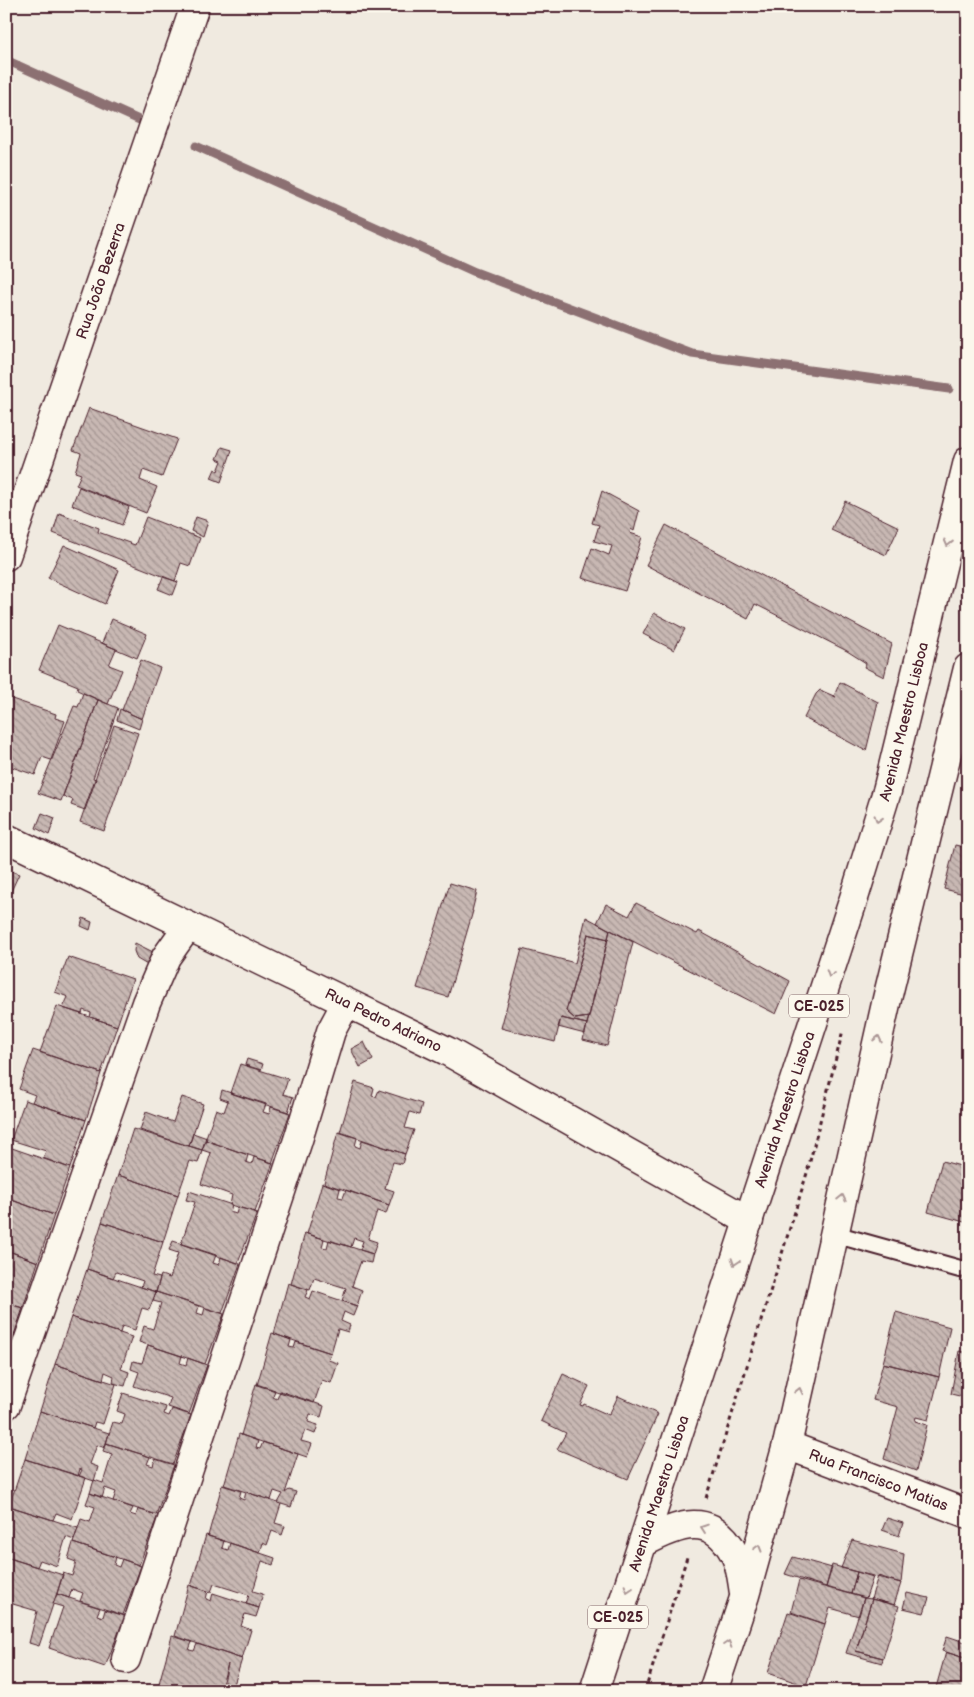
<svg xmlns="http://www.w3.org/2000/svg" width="974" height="1697" font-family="'Balsamiq Sans',sans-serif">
	<defs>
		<pattern id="building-back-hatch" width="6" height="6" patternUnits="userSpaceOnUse" patternTransform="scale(1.25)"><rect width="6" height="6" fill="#c8b8b3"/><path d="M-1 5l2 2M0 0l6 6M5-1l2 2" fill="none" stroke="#a49592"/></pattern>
	</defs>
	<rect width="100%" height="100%" fill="#f0eae0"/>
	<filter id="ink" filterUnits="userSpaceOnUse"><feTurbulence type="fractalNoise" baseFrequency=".02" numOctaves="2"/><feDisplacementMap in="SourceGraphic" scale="10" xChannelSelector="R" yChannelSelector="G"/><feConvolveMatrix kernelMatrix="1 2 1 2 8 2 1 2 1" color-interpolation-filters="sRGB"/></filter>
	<g filter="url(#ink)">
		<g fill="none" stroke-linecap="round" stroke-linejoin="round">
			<path stroke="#8c6f72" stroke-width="9" d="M6,60L148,124
				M196,146L475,272L692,354L949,389"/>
		</g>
		<path fill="url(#building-back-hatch)" stroke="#4a1f2b" d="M89,408L177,439L162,477L143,470L140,480L157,487L146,513L76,485L81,474L75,472L81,453L73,450Z
			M222,447L232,450L221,482L211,478L215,469L218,471L222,461L217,459Z
			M79,487L129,507L122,525L72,505Z
			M602,491L639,511L634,531L631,529L630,533L642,537L625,591L582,578L592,548L609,555L612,546L594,541L599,525L592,523Z
			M845,501L899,527L886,555L831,530Z
			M59,513L99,528L98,532L135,545L146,517L200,538L190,566L181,563L175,581L53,533Z
			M196,517L208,521L203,537L191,531Z
			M666,525L892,644L884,677L864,667L866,663L847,651L755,604L748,619L646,565Z
			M64,545L119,570L105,604L48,578Z
			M163,577L178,582L173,595L158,589Z
			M654,613L685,629L674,650L643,634Z
			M112,619L147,634L137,658L102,643Z
			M58,625L116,649L109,665L122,670L108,704L77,690L78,686L39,670Z
			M141,660L160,668L142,719L122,710Z
			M840,682L878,702L866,751L804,718L816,694L820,690L836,697L834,696Z
			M83,693L98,700L61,801L38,793L74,706L78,707Z
			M6,697L56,714L55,718L65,721L51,760L42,757L35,775L6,765Z
			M98,700L118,708L93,778L96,779L85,810L71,805L73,800L63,796Z
			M120,709L142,719L139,729L117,720Z
			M114,725L138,733L104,831L80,822Z
			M42,813L55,818L49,835L36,828Z
			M955,845L968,848V895L944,889Z
			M6,869L19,874L6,902Z
			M450,883L477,891L472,911H473L448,997L417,988Z
			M636,903L697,934L699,931L790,981L776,1014L597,923L606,904L629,916Z
			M586,917L610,930L608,939L588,934L566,1011L575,1019L589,1017L587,1024L561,1018L555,1042L501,1028L522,949L575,963Z
			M83,918L92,922L90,930L81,926Z
			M610,930L633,942L607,1046L583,1040Z
			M588,934L608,939L589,1017L575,1019L566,1011Z
			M135,943L155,953L149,966L137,959L134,951Z
			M68,957L133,979L117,1026L90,1017L91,1013L83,1010L82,1014L63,1008L68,997L55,992Z
			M57,1006L117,1026L101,1073L40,1052Z
			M561,1018L587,1024L585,1034L558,1027Z
			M364,1042L373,1060L360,1067L351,1049Z
			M33,1050L101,1073L86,1120L32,1102L35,1095L19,1089Z
			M247,1059L263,1064L261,1070L245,1065Z
			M240,1064L288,1079L283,1094L293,1097L288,1112L230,1093Z
			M355,1082L374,1088L372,1096L376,1097L379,1090L422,1104L419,1115L410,1112L405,1128L414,1130L405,1154L340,1132Z
			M222,1090L266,1104L263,1112L269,1114L271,1107L290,1113L272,1163L205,1140L216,1109L224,1112L228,1101L220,1098Z
			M182,1097L203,1104L189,1146L140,1130L146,1112L173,1122Z
			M25,1100L86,1120L70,1168L43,1158L46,1151L11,1140Z
			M133,1129L202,1150L198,1163L190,1161L178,1195L118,1175Z
			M338,1132L357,1138L355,1146L360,1148L362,1140L405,1154L402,1164L393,1162L388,1178L385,1188L394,1191L389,1205L324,1183Z
			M193,1133L207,1138L202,1150L189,1146Z
			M205,1140L248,1155L246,1162L252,1164L254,1157L273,1163L255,1212L230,1205L232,1195L201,1184L211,1153L202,1150Z
			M9,1147L70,1168L54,1215L6,1198V1156Z
			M942,1161L968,1168V1223L928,1212Z
			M118,1175L178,1195L163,1242L102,1222Z
			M322,1183L340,1189L338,1197L343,1198L346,1190L389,1205L386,1214L377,1211L368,1239L377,1242L373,1254L360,1250L363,1241L354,1238L351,1247L307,1234Z
			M189,1191L232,1205L230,1212L236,1214L238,1207L257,1213L238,1263L181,1244L195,1202L186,1200Z
			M6,1198L54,1215L38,1262L6,1250Z
			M102,1222L163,1242L152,1276L160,1278L156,1292L141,1287L143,1281L116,1272L113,1278L87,1269Z
			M305,1233L324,1239L322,1247L327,1248L329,1240L373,1254L371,1263L361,1261L352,1286L362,1290L357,1306L342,1301L346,1288L314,1278L310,1290L291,1284Z
			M173,1241L216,1255L213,1263L219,1265L221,1257L240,1264L222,1313L156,1292L161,1275L170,1278L178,1253L169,1250Z
			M6,1250L38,1262L23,1308L6,1303Z
			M87,1269L156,1292L149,1310L142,1308L135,1330L122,1326L120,1333L71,1317Z
			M288,1283L308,1290L305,1297L310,1299L313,1291L357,1306L353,1316L344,1312L341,1321L350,1325L348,1332L338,1329L331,1353L274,1334Z
			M156,1292L199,1306L197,1313L203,1315L205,1308L224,1314L205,1364L139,1342L144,1326L153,1329L161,1303L153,1301Z
			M6,1303L23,1308L7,1356L6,1355Z
			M896,1312L950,1327L939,1377L883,1363Z
			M71,1317L132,1337L121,1369L129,1372L125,1386L113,1383L114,1376L105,1372L103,1380L55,1364Z
			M272,1333L291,1340L289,1347L294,1348L296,1342L331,1353L328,1360L338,1363L331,1383L322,1380L314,1403L257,1385Z
			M148,1345L182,1356L180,1363L186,1365L188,1358L207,1365L189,1414L168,1407L171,1398L134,1386L139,1372L131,1369L133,1361L142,1363Z
			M959,1351L968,1353V1401V1398L951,1394Z
			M883,1363L939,1377L928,1420L916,1417L915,1421L927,1425L916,1471L884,1459L898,1407L873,1400Z
			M55,1364L116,1384L103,1424L95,1422L93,1428L40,1411Z
			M563,1374L589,1386L580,1405L583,1406L584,1404L609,1415L618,1396L658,1414L628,1479L557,1449L566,1433L541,1421Z
			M256,1384L275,1390L273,1397L277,1399L280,1391L324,1406L321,1417L310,1414L308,1422L318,1425L315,1434L305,1430L301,1441L312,1444L307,1457L241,1435Z
			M123,1393L166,1407L164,1414L169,1416L172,1409L191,1415L173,1464L106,1443L113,1422L122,1424L125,1414L117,1411Z
			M40,1411L109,1433L105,1448L97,1445L90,1464L98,1467L94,1481L79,1476L82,1470L80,1469L78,1476L25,1459Z
			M239,1434L258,1441L256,1448L260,1449L263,1442L298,1454L285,1493L289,1490L296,1492L291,1507L278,1503L283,1494L274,1491L271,1500L224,1485Z
			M106,1443L150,1457L147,1464L153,1466L155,1459L174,1465L156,1515L113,1501L116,1492L105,1488L102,1498L90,1493L94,1480L103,1483L112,1454L103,1451Z
			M25,1459L86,1478L72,1519L56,1513L53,1520L9,1506Z
			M222,1485L241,1491L239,1498L244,1500L246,1492L281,1504L275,1523L285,1526L282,1535L272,1531L267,1545L263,1543L260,1553L208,1536Z
			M90,1493L133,1508L130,1514L136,1516L138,1509L158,1515L139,1565L73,1543L81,1519L90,1522L95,1507L86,1504Z
			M9,1506L78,1528L74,1540L66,1537L57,1566L40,1560L37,1567L6,1557V1513Z
			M887,1518L903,1523L899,1536L882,1530Z
			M206,1535L224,1541L222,1548L228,1550L230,1543L275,1558L273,1565L262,1561L253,1591L263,1594L259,1608L246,1604L249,1595L214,1584L211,1592L191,1586Z
			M852,1540L904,1554L901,1583L841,1568Z
			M73,1543L116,1557L114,1565L119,1567L122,1559L141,1566L123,1615L80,1601L83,1593L72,1589L69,1598L57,1594L63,1573L72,1576L76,1562L68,1559Z
			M6,1557L63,1575L39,1646L29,1643L37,1611L6,1602Z
			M793,1557L832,1568L826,1587L785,1574Z
			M832,1565L857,1572L851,1594L826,1587Z
			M857,1572L873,1577L866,1598L851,1594Z
			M878,1576L901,1583L894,1605L871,1599Z
			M799,1580L864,1598L859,1616L830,1608L825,1624L791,1612Z
			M189,1585L208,1591L206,1599L211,1601L213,1593L259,1608L256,1617L245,1614L241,1626L251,1630L242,1659L175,1636Z
			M907,1593L929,1598L924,1613L903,1608Z
			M57,1594L100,1608L97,1615L103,1617L105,1610L125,1616L105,1667L49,1648L63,1607L53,1604Z
			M864,1598L872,1599L856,1651L883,1658L882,1663L846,1653Z
			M872,1599L899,1606L883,1658L856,1651Z
			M788,1612L825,1624L806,1686L768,1673Z
			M172,1636L192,1642L189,1650L194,1651L197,1644L242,1659L232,1691H222L228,1664L220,1691H168L158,1687Z
			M947,1636L968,1643V1659L942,1651Z
			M946,1652L968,1659V1691H935Z"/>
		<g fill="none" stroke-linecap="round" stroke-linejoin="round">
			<defs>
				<path id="service" d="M834,1234L960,1269"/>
				<g id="minor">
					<path id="s1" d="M6,556L195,6"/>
					<path id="s2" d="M6,838L447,1051L749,1221"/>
					<path d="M6,1405L146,1003L166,957L188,926"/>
					<path id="s3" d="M787,1445L968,1514"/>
					<path d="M126,1659L298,1140L331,1031L346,1003"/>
				</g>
				<g id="trunk">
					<path d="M643,1543C678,1524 712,1510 735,1555C741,1566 742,1581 744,1593"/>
					<path id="s4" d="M594,1691L854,898L887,791L968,461"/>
					<path d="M713,1691L745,1595L787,1445L887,999L968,668"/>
				</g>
			</defs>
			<use href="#service" stroke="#4a1f2b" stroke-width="20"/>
			<use href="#minor" stroke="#4a1f2b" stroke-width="31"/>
			<use href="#trunk" stroke="#4a1f2b" stroke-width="31"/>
			<path stroke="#4a1f2b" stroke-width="3" stroke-dasharray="4 4" stroke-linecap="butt" d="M706,1498L807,1173L843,1030
				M645,1691L688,1554"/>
			<use href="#service" stroke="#fbf7ec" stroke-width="16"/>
			<use href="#minor" stroke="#fbf7ec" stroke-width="28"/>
			<use href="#trunk" stroke="#fbf7ec" stroke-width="28"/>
		</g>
		<defs><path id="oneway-chevron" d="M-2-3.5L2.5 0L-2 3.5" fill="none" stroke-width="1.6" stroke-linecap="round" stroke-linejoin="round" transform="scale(1.25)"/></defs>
		<g stroke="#ab9695">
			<use href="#oneway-chevron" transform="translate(948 543) rotate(104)"/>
			<use href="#oneway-chevron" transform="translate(878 819) rotate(107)"/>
			<use href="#oneway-chevron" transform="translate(830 974) rotate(108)"/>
			<use href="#oneway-chevron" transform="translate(878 1039) rotate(-77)"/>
			<use href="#oneway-chevron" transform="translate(842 1198) rotate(-77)"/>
			<use href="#oneway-chevron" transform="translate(735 1262) rotate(108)"/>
			<use href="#oneway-chevron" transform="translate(799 1391) rotate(-77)"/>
			<use href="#oneway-chevron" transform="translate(704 1528) rotate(-161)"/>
			<use href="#oneway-chevron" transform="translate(758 1548) rotate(-74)"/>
			<use href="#oneway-chevron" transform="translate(628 1589) rotate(108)"/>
			<use href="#oneway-chevron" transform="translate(728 1644) rotate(-72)"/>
		</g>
	</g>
	<g text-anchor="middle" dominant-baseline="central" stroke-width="4" stroke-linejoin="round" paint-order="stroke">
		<g fill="#fbf7ec" stroke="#7f6065" stroke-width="1">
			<rect x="789" y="994.5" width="60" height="23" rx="4"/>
			<rect x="588" y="1605.5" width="60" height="23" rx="4"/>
		</g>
		<g font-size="14" font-weight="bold" fill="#4a1f2b">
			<text x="819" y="1006">CE-025</text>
			<text x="618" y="1617">CE-025</text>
		</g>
		<g font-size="15" fill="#4a1f2b" stroke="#fbf7ec">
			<text stroke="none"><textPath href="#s1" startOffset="291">Rua João Bezerra</textPath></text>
			<text stroke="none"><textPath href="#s4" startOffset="1018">Avenida Maestro Lisboa</textPath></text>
			<text stroke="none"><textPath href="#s2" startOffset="419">Rua Pedro Adriano</textPath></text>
			<text stroke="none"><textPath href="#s4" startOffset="612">Avenida Maestro Lisboa</textPath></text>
			<text stroke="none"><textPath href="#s3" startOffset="98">Rua Francisco Matias</textPath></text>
			<text stroke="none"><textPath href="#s4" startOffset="208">Avenida Maestro Lisboa</textPath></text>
		</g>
	</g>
	<rect width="974" height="1697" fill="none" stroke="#fbf7ec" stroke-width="25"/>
	<rect x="12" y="12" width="949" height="1672" fill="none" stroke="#4a1f2b" stroke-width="2" filter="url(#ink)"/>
</svg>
